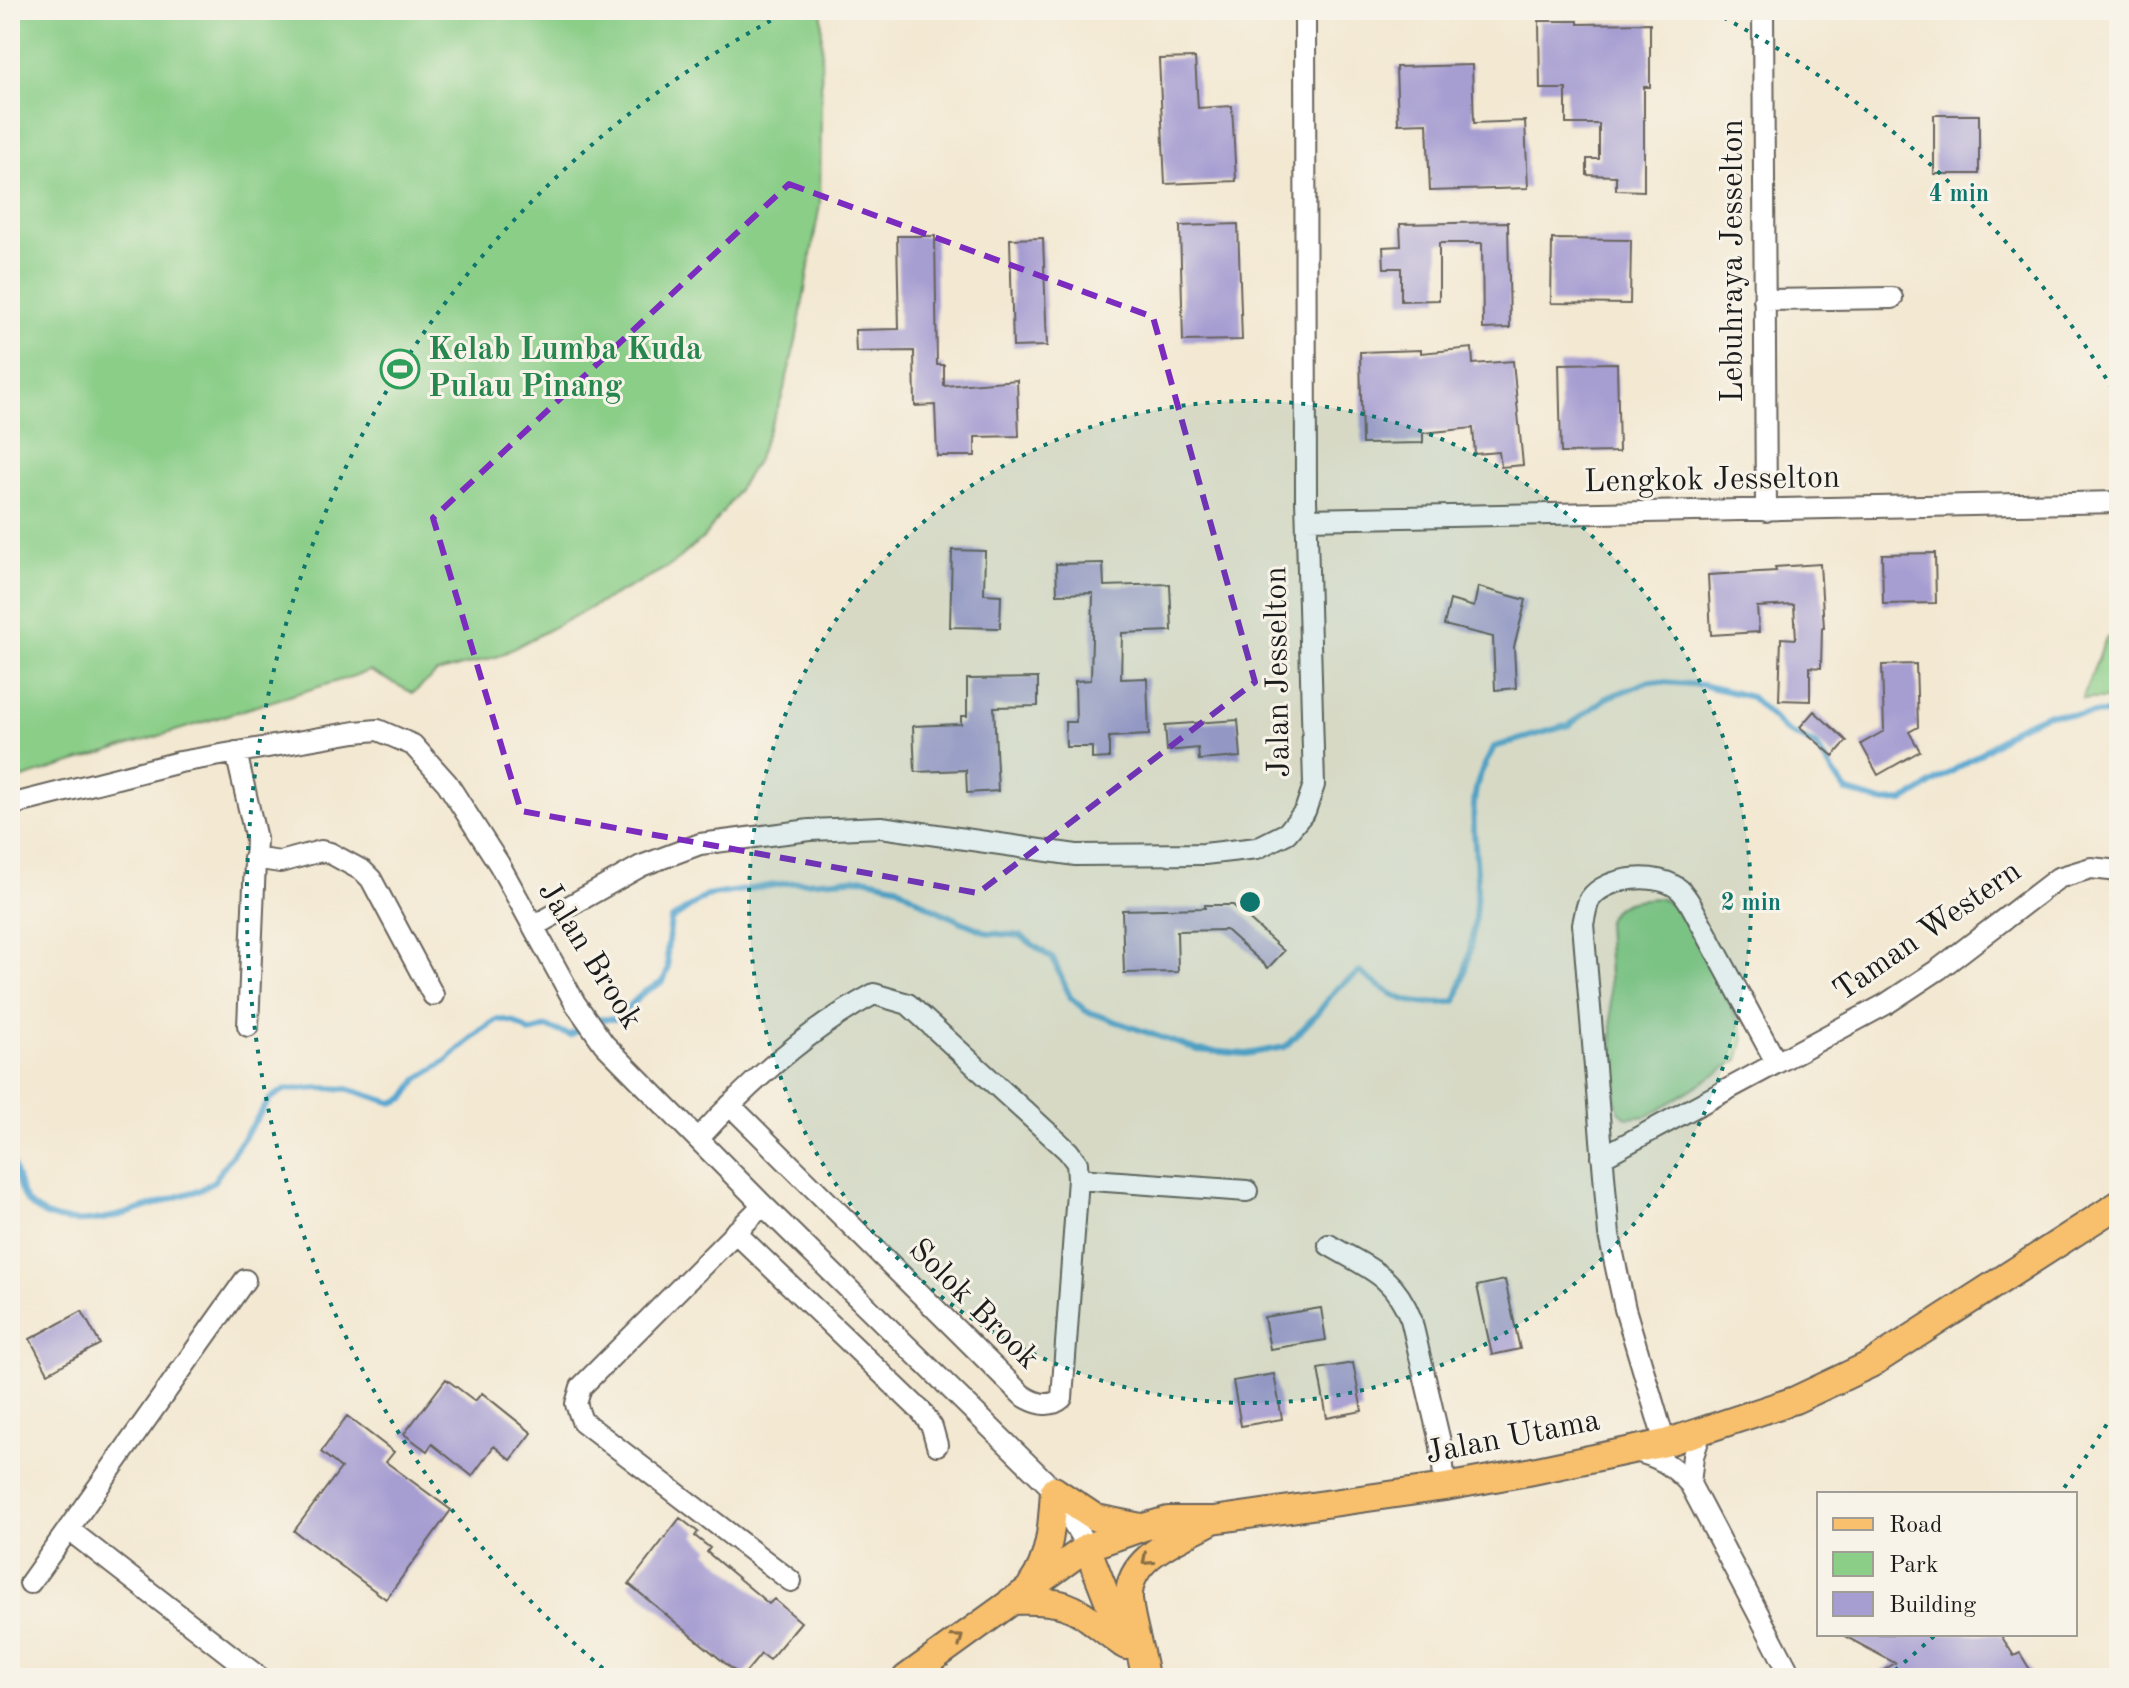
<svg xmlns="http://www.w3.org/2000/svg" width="2129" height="1688" font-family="'Old Standard TT',serif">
	<rect width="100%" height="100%" fill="#f7f3e8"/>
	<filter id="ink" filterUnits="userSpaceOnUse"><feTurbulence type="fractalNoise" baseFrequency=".0125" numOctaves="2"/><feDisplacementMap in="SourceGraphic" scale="16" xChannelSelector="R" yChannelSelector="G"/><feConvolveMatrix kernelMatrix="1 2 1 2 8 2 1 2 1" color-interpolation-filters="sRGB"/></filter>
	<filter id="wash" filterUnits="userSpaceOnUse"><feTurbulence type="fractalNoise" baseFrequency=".006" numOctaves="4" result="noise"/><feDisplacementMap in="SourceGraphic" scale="32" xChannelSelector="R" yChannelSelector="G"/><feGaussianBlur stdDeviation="1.8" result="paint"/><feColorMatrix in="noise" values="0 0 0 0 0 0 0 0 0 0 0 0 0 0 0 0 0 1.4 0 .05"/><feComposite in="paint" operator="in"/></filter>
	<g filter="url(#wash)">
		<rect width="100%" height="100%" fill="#f3e8d2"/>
		<path fill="#8ace88" stroke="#537552" stroke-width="2" d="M10,10H822L820,204L796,341L782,397L757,460L729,504L703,538L670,566L499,656L437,673L413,693L370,671L10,782Z
			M2119,630V699H2082L2106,638Z
			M1659,898L1672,904L1683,915L1742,1028L1744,1039L1738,1060L1648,1116L1627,1118L1619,1111L1616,1101L1606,923C1616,898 1635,900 1659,898Z"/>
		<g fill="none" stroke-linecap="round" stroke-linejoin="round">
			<path stroke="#56a6d0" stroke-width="6" d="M10,1157C16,1169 19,1194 28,1203C73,1245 149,1203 200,1190L214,1181L270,1099L284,1090L324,1088L348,1089L393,1103L405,1098L418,1079L445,1062L480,1031L498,1019L514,1022L530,1032L547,1027L570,1035L599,1019H616L644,992L663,982L668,969L667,950L671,920L706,896L788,883L864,878L895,885L930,907L962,922L989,933L1021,936L1053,959L1070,997L1086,1011L1197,1050L1246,1054L1285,1047L1316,1015L1337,988L1360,972C1397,1000 1409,1008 1456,1001C1469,963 1476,926 1477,886C1478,852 1468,815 1478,781C1481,770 1489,758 1494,747L1569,725L1606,698L1650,681L1702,685L1751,697L1786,731L1815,745L1846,791L1882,802L1904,801L1980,754L2015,728L2047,714L2078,715L2119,712"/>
		</g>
		<g id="blocks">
			<path fill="#a69dd1" d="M1539,21H1578V24L1650,23V87H1644V191L1616,190V176L1587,175V159H1599V124H1566V89H1540Z
				M1195,58L1198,108L1232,106L1236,181L1165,184L1159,59Z
				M1472,65L1474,123L1525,121L1528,188L1430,191L1427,123L1398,124L1396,67Z
				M1934,115H1979V174H1934Z
				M1508,222L1510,328L1483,329L1482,243H1439V300L1401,301V268H1384L1383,247L1401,246L1400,224Z
				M1238,224L1242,340L1183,341L1180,226Z
				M897,236H935L937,365H944V386L1017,380L1019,436L975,437V456H937L935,405L915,406L914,351L856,352L855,330L899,329Z
				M1043,238L1047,346L1013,347L1010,239Z
				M1552,239L1631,240L1630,304L1551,303Z
				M1472,348L1473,364L1513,361L1523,465L1501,467L1499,452L1475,454L1473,428L1423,433V443L1362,444L1360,352L1421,350V353Z
				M1617,363L1619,452L1561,453L1559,364Z
				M952,550L985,551L984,594L1001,595L1000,628L950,627Z
				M1935,553L1936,603L1883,604L1882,554Z
				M1103,563L1104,586L1170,584L1172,631L1122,633L1121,679L1147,678L1149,735L1109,737V758L1092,759V747H1066L1065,722H1076L1075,681L1091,680L1093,593L1057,594L1056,564Z
				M1820,564L1824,628H1822L1821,668L1810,667V701L1779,700L1781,638L1796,639L1794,605L1757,607L1759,632L1711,635L1708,575L1776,571L1775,567Z
				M1478,587L1526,600L1514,647L1516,688L1495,690L1493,637L1444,625L1450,600L1474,607Z
				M1916,664L1918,727L1909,732L1920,751L1878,775L1861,744L1884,731L1882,665Z
				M1038,678V706L994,707L998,791L967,793L966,770L915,772L913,726L961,724V716H967V679Z
				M1814,711L1847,741L1833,756L1800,727Z
				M1238,720L1241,757L1199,760L1198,748L1167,751L1165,725Z
				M1205,905H1233L1284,951L1268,968L1226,930L1177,931L1178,972L1124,973L1122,910L1205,908Z
				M1505,1280L1520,1349L1492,1355L1477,1286Z
				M1321,1308L1326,1340L1270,1349L1264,1317Z
				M82,1311L100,1344L48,1373L30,1339Z
				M1353,1363L1362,1411L1327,1418L1318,1369Z
				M1274,1374L1282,1419L1241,1426L1233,1381Z
				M446,1379L475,1401L482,1393L532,1433L511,1460L494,1446L472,1476L432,1444L427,1451L404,1434Z
				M347,1416L394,1452L386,1462L451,1510L386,1599L294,1531L341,1468L321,1452Z
				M680,1518L698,1532L695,1536L710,1548L707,1552L769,1604L774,1599L801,1622L769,1660L761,1654L742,1677L629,1584Z
				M1841,1634H2000L2014,1656L2020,1653L2035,1678H1871L1895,1663Z"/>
		</g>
	</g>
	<g filter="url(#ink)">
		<use href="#blocks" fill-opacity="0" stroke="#67635c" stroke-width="2"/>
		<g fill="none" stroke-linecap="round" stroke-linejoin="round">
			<defs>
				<path id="minor" d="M1763,10L1766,511
					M1764,300L1892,298
					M1307,519L2119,502
					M236,752L256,839L248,1026
					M10,805L180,762L355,732L378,730L413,745L447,783L499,864L575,1003L604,1044L763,1205L1054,1490L1087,1547
					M254,858L280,862L321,851L330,853L363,871L371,879L433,995
					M534,926L641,866L700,844L810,830L881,827L1076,855L1204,854L1257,848L1287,833L1305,811L1314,785L1306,499L1305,10
					M699,1138C749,1083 808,1029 874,994L908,1004L1068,1151L1077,1163L1078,1179L1062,1398C1050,1409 1034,1403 1022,1395L730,1105
					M1602,1157L1886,1004L1939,969L2058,878L2091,868L2119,871
					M1078,1179L1247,1191
					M763,1205L581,1387L576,1404L582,1421L791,1581
					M735,1232L922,1412L932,1427L937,1445
					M1329,1245C1369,1269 1393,1274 1411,1319L1441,1446L1445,1487
					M1665,1443L1625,1309L1609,1235L1583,924C1585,917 1586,905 1590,899C1606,876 1659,871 1680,890C1684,894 1688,900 1691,905L1776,1062
					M1633,1451C1658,1456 1672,1465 1690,1484L1792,1678
					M1690,1484L1693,1456L1701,1432
					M68,1529L260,1678
					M30,1583L245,1280"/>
				<path id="major" d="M1054,1490L1096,1518L1141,1527
					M1087,1547L1126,1646
					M1031,1585C1051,1558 1052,1522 1054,1490
					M1011,1601C1077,1599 1075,1610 1124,1645
					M906,1678L1087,1547L1144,1527L1168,1520H1213L1445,1487L1528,1472L1665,1443L1795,1400L1871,1364L2119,1204
					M1145,1678C1142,1652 1131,1625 1129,1599C1127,1555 1182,1538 1213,1520"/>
			</defs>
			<use href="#minor" stroke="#67635c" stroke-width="24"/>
			<use href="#major" stroke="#67635c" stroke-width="30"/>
			<use href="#minor" stroke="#fff" stroke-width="20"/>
			<use href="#major" stroke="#f8bf6c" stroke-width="26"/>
		</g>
		<defs><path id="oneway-chevron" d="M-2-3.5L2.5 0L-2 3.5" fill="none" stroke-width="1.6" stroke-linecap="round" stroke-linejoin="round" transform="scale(2)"/></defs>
		<g stroke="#8a6e44">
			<use href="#oneway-chevron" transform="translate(1147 1560) rotate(138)"/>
			<use href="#oneway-chevron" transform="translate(958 1639) rotate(-36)"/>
		</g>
	</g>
	<path fill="none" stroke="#7b2cbf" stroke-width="6" stroke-dasharray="16 10" stroke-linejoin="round" d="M789,184L1153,317L1255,682L978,893L521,811L433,518Z"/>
	<circle cx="1250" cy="902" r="501" fill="#0f766e" fill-opacity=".12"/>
	<g fill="none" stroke="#0f766e" stroke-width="4" stroke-dasharray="4 8">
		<circle cx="1250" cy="902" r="501"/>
		<path d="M2119 1404A1003 1003 0 0 1 2061 1492M1934 1636A1003 1003 0 0 1 1888 1676M612 1676A1003 1003 0 0 1 787 12M1713 12A1003 1003 0 0 1 2119 400"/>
	</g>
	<defs>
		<symbol id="stadium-ring" viewBox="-11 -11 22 22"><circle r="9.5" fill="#f7f3e8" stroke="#2e9e5b" stroke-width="1.5"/><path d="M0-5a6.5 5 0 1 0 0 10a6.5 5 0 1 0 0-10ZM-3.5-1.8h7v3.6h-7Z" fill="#2e9e5b"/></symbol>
	</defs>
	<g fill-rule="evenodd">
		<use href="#stadium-ring" x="378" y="347" width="44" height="44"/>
	</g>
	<g text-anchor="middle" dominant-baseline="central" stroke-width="6" stroke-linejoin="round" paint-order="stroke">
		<g font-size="32" fill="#1c1c1c" stroke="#f7f3e8">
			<text transform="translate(1734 261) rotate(-90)">Lebuhraya Jesselton</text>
			<text transform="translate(1712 481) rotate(-1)">Lengkok Jesselton</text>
			<text transform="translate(1279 672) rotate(-91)">Jalan Jesselton</text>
			<text transform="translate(1928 932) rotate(-35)">Taman Western</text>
			<text transform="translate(589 956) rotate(58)">Jalan Brook</text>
			<text transform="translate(973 1305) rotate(45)">Solok Brook</text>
			<text transform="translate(1513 1438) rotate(-11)">Jalan Utama</text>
		</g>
		<g font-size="32" font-weight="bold" fill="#27864d" stroke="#f7f3e8" text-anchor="start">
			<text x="428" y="351">Kelab Lumba Kuda<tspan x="428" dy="37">Pulau Pinang</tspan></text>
		</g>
	</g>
	<circle cx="1250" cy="902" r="12" fill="#0f766e" stroke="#f7f3e8" stroke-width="4"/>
	<g font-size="24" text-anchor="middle" font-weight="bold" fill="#0f766e" stroke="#f7f3e8" stroke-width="6" stroke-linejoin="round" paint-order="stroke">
		<text x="1959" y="201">4 min</text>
		<text x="1751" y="910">2 min</text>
	</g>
	<rect width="2129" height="1688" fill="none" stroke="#f7f3e8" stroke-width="40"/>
	<rect x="1817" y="1492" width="260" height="144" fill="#f7f3e8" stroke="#9f9d96" stroke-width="2"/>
	<rect x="1833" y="1518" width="40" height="12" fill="#f8bf6c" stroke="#9f9d96" stroke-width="2"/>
	<text x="1889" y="1532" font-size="24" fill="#1c1c1c">Road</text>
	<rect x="1833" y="1552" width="40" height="24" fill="#8ace88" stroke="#9f9d96" stroke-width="2"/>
	<text x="1889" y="1572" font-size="24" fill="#1c1c1c">Park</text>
	<rect x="1833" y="1592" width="40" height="24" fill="#a69dd1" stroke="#9f9d96" stroke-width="2"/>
	<text x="1889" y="1612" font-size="24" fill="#1c1c1c">Building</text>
</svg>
